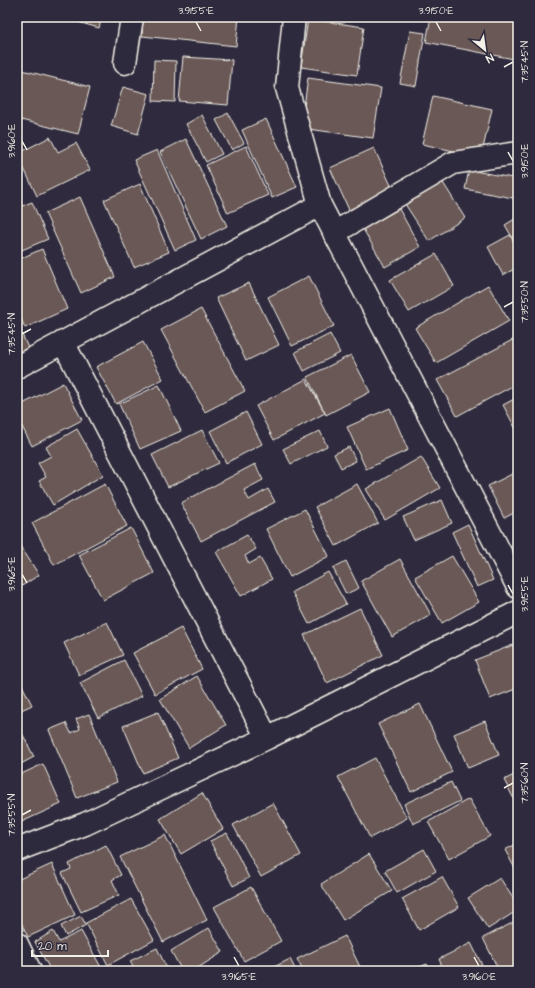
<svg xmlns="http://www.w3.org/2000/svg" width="535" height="988" font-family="'Architects Daughter',sans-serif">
	<rect width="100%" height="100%" fill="#2f2a3d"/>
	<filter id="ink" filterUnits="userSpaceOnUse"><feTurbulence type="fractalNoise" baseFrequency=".025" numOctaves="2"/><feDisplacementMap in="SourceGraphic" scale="8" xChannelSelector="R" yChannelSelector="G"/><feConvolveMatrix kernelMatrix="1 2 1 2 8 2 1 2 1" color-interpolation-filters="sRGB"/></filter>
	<g filter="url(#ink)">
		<path fill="#695857" stroke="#f4f1e8" d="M60,17H102L99,28Z
			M143,17H239L236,46L142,36Z
			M431,17H518V42L514,59L426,42Z
			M308,19L364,27L357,75L301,67Z
			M410,31L425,33L416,86L400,83Z
			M183,57L232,60L228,105L179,101Z
			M154,60L176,61L175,102L153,101Z
			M18,69L90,87L78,134L17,119Z
			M308,78L381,88L373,138L301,128Z
			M123,87L149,94L138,134L111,126Z
			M433,96L492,109L481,157L422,144Z
			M228,113L244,143L232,150L216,120Z
			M202,115L222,154L206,162L186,124Z
			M266,119L297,187L272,198L242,130Z
			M50,137L58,152L76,143L90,170L37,196L17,154Z
			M186,139L227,226L201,239L160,152Z
			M246,146L268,195L228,213L206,165Z
			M374,148L393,190L349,210L330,168Z
			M157,150L196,240L175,250L134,160Z
			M469,170L518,179V199L465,189Z
			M442,181L465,218L429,241L405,204Z
			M140,184L169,252L134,267L104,200Z
			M80,197L115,277L81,293L45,213Z
			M32,202L48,239L17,252V208Z
			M399,209L420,247L385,267L363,229Z
			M518,217V247L505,225Z
			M510,235L518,250V267L503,275L488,247Z
			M42,249L67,309L25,328L17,309V260Z
			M436,254L454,286L409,312L390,280Z
			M309,276L334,326L292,346L268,297Z
			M249,283L279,345L246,361L216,298Z
			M488,285L509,321L436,363L415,328Z
			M201,309L245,391L205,412L161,330Z
			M17,323L28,348L17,353Z
			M330,334L340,353L304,371L295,352Z
			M518,337V383L457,416L437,380Z
			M143,342L163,379L116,404L96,367Z
			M351,355L370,392L326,415L307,377Z
			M306,379L325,413L274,440L256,406Z
			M63,383L82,420L32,446L17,417V407Z
			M159,385L181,431L140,449L119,404Z
			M518,397V433L503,405Z
			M390,408L408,450L366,469L347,427Z
			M246,412L262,444L226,463L210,431Z
			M77,429L103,475L53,505L39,481L46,477L38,463L51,456L46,447Z
			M202,430L219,463L168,487L152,455Z
			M320,431L327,446L291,464L283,449Z
			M349,447L356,461L341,468L334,454Z
			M421,457L440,488L385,520L366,489Z
			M255,464L263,480L244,490L249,500L268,489L275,502L201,541L181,503Z
			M518,471V511L504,518L488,486Z
			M105,484L127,526L54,565L32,523Z
			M357,484L378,523L336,546L315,507Z
			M442,500L452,523L414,540L403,517Z
			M305,509L329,556L290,577L266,529Z
			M468,524L493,580L477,587L452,532Z
			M131,528L154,573L103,600L79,555Z
			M247,535L256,549L245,556L249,564L260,558L272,579L241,596L216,552Z
			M21,547L39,575L17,589V549Z
			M452,556L479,602L442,623L415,577Z
			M400,559L431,615L392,637L361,581Z
			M346,561L359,588L346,594L333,568Z
			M328,572L346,604L309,624L292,592Z
			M360,608L383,655L327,683L304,635Z
			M107,622L123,655L79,675L64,643Z
			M181,628L202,669L155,694L133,653Z
			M513,645L518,659V688L490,699L475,660Z
			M124,660L142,696L98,718L80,683Z
			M17,675L32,705L17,712Z
			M197,676L226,725L189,748L160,699Z
			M420,704L452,772L411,792L378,724Z
			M158,712L178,758L143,773L123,726Z
			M89,714L117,782L77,798L49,730L66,723L71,733L80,729L76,719Z
			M485,721L499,755L468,768L454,734Z
			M20,729L34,757L17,766V731Z
			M375,758L407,818L370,838L338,777Z
			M43,764L61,804L17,824V776Z
			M518,773V797L514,799L504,780Z
			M451,782L460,801L413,824L404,804Z
			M202,793L223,829L181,854L160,819Z
			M469,799L490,836L449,859L428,822Z
			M273,803L301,855L261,877L233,825Z
			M227,833L249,878L233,886L210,841Z
			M165,835L207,920L163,942L120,857Z
			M518,843V874L505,850Z
			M106,845L121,875L112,880L119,895L81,912L62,873L71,869L69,864Z
			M424,849L436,871L397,893L385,871Z
			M369,854L392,891L343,920L321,884Z
			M52,864L75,915L28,937L17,914V880Z
			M442,877L459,907L419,930L402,899Z
			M500,878L518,906V910L488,929L468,898Z
			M251,887L281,941L244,961L214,907Z
			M131,899L154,940L108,965L86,923Z
			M81,916L86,925L66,936L61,926Z
			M518,920V971H499L483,938Z
			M209,928L223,952L193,971H182L171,951Z
			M53,931L59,942L81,931L102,969L98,971H51L35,942Z
			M345,936L362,971H303L297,959Z
			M471,943L485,971H444L439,959Z
			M157,948L168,971H135L130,961Z
			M290,959L296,971H266Z
			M427,964L430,971H409Z"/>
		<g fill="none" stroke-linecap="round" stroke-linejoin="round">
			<defs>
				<path id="minor" d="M294,17L287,88L320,205L518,587
					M125,63L132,17
					M334,233L453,163L518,153
					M63,342L267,738
					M17,367L320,205
					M17,850L85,824L267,738L518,612
					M17,944L30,971"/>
			</defs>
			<use href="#minor" stroke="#f4f1e8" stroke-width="25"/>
			<use href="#minor" stroke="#2f2a3d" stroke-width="22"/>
		</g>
	</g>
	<path fill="none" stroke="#f4f1e8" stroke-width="1.5" d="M196,22L201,31M436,22L441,31M504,67L513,62M22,141L27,150M508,152L513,161M504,307L513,302M22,334L31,329M22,574L27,583M508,585L513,594M504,788L513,783M22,815L31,810M234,957L239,966M474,957L479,966"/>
	<rect width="535" height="988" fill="none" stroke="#2f2a3d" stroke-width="44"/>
	<g transform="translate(485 50) rotate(151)" stroke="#2f2a3d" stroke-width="3" paint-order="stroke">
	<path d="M0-3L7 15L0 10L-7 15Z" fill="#f4f1e8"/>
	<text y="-6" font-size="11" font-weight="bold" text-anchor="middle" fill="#f4f1e8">N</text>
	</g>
	<path d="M32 950v6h76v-6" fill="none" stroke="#f4f1e8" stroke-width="2"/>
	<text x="38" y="950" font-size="12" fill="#f4f1e8" stroke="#2f2a3d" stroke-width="3" paint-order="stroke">20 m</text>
	<rect x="22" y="22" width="491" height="944" fill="none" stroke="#f4f1e8" stroke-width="1.5"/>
	<g font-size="10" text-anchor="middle" fill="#f4f1e8">
		<text x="196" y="14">3.9155°E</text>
		<text x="436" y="14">3.9150°E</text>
		<text transform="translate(524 62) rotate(-90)" y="4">7.3545°N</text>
		<text transform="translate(11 141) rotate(-90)" y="4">3.9160°E</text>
		<text transform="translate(524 161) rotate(-90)" y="4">3.9150°E</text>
		<text transform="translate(524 302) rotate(-90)" y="4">7.3550°N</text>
		<text transform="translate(11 334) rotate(-90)" y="4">7.3545°N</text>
		<text transform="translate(11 574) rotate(-90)" y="4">3.9165°E</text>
		<text transform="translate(524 594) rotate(-90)" y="4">3.9155°E</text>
		<text transform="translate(524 783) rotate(-90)" y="4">7.3560°N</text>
		<text transform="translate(11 815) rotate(-90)" y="4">7.3555°N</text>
		<text x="239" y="980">3.9165°E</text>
		<text x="479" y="980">3.9160°E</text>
	</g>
</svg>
